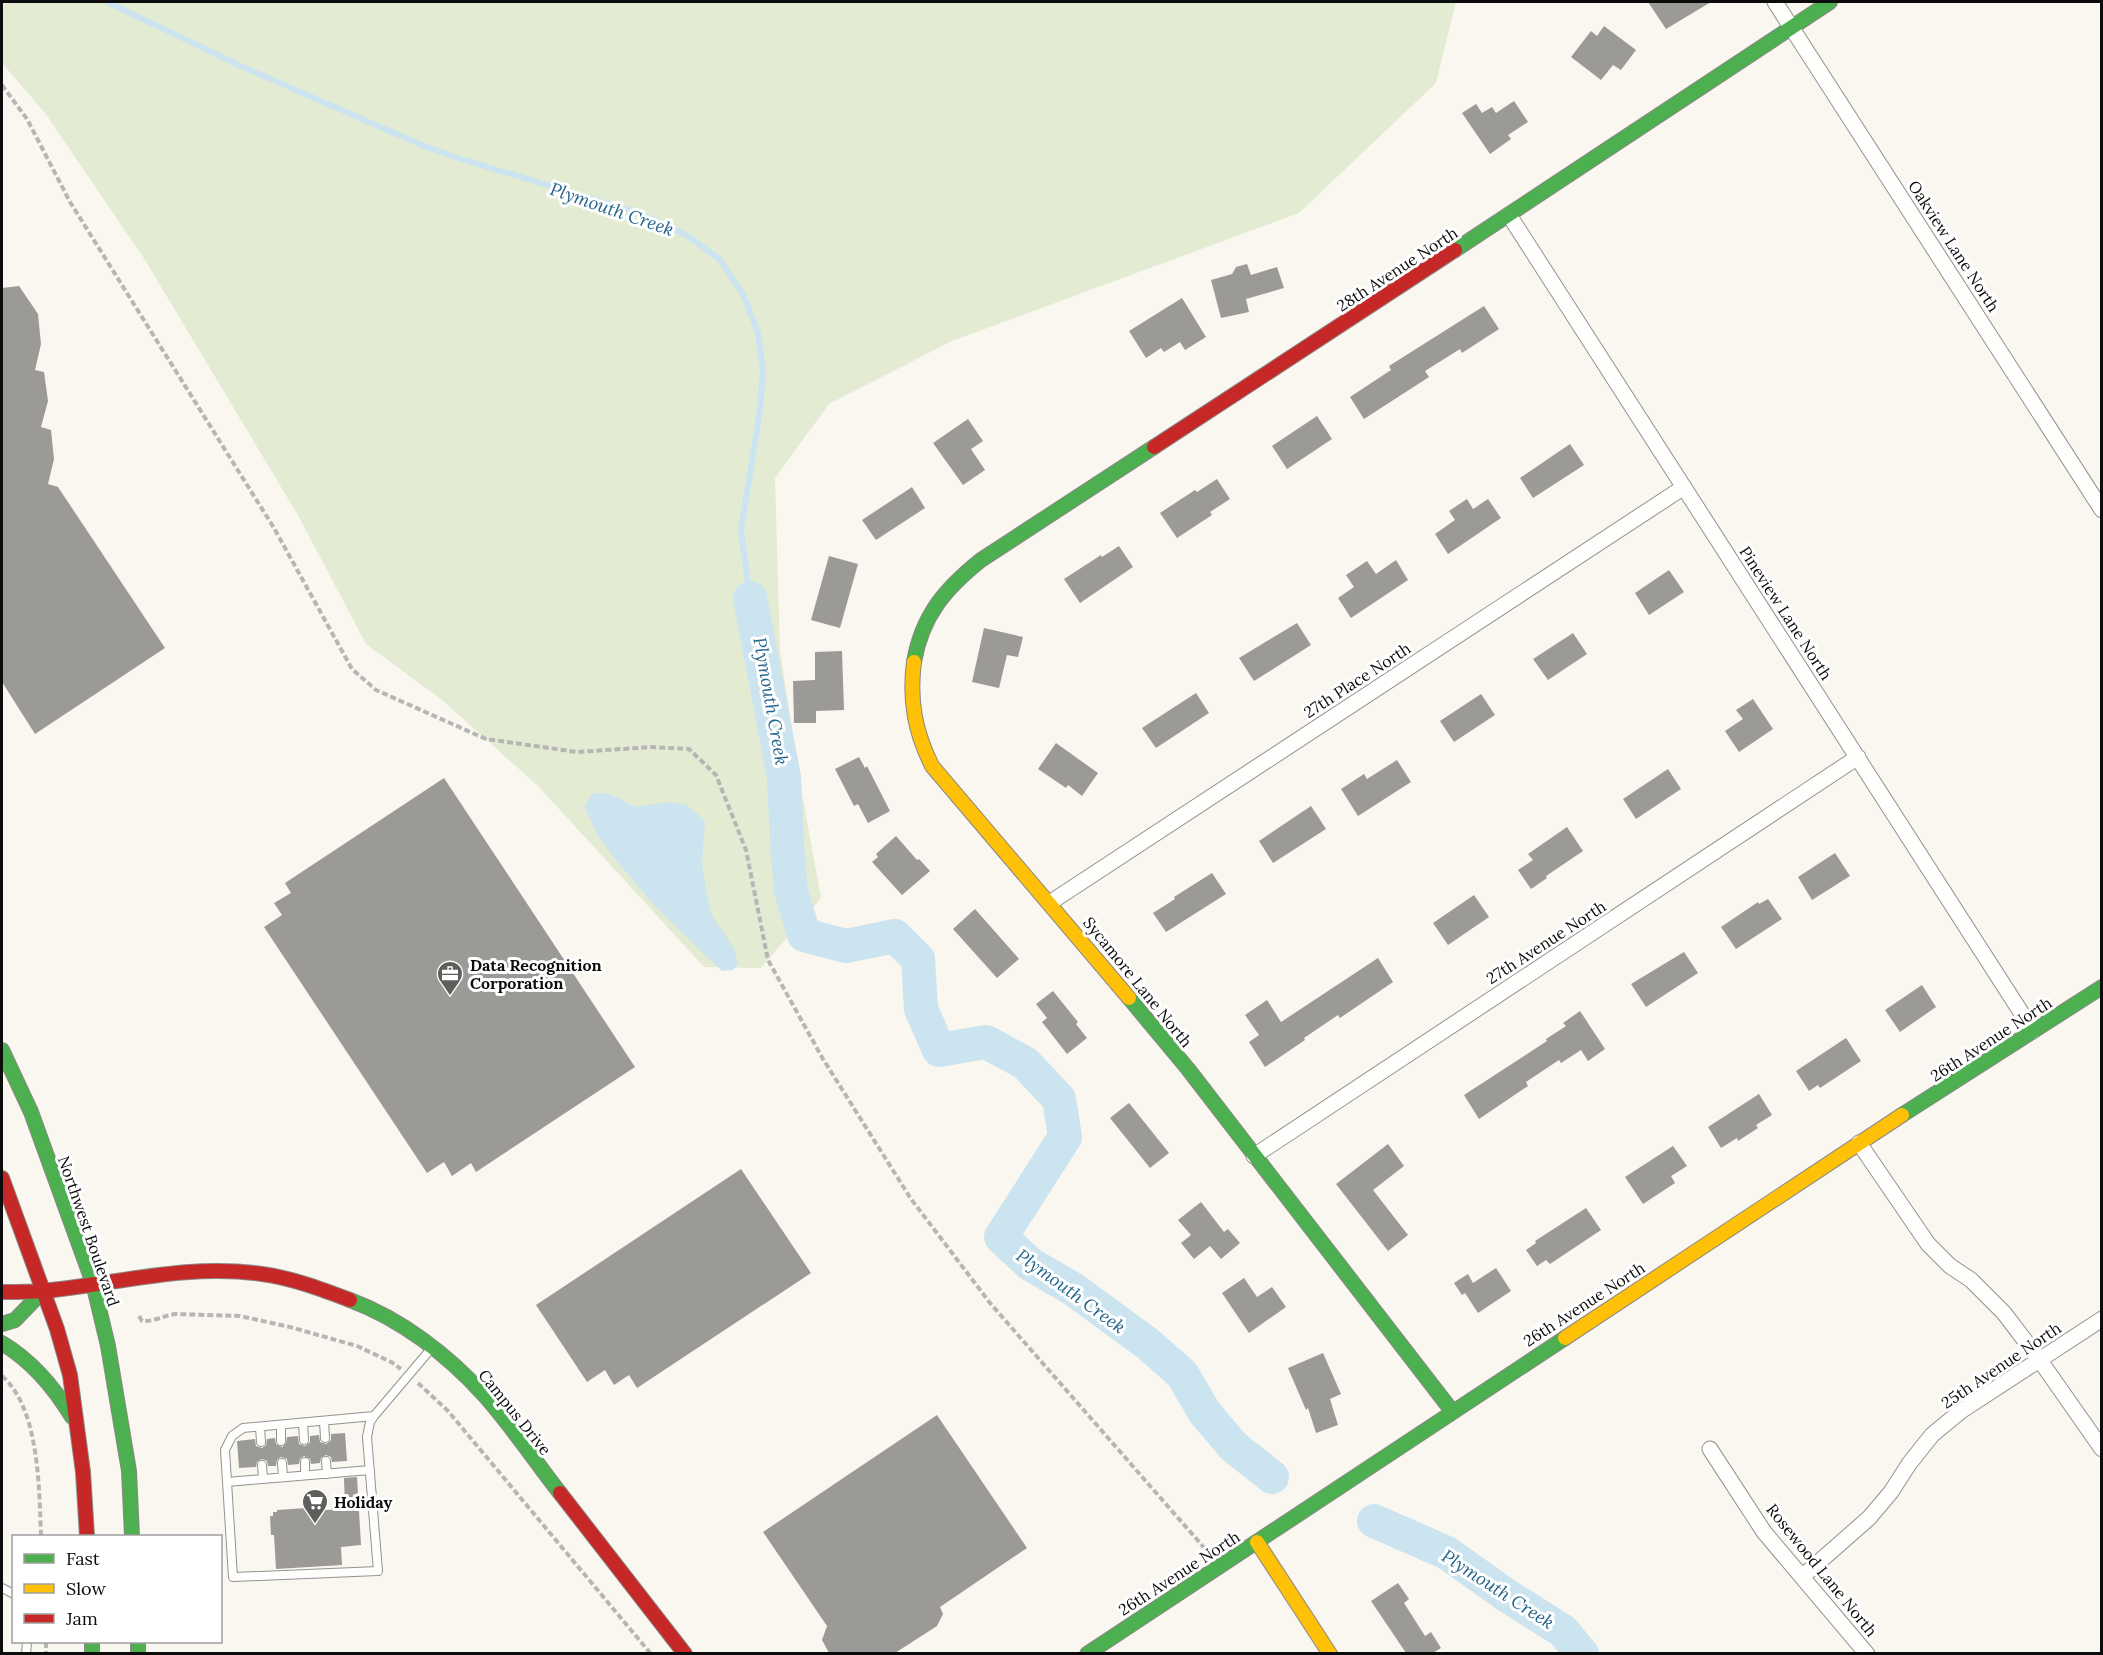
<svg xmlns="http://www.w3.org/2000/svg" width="2103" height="1655" font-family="Lora,serif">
	<rect width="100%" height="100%" fill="#faf7f0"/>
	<path fill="#e3ecd3" d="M2,2H1456L1436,83L1299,213L952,341L829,404L775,478L780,651L802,793L821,898L761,968L704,967L538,786L442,700L366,644L299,517L145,260L45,113L2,63Z"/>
	<path fill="#cbe4ef" d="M592,793L610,794L636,807L668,802L687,805L705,821L702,863L706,890L712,916L734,948L738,964L732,970L722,971L655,906L615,859L596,833L585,807Z"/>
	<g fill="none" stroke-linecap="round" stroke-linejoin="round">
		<path stroke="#cbe4ef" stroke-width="6" d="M107,2L241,66L424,146L461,159L617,206L653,219L688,236L719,259L743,294L758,333L763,371L760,410L741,530L750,598"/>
		<path stroke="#cbe4ef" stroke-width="34" d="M750,598L784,777L787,845L791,891L804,935L846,946L895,936L918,959L921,1009L939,1050L986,1042L1025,1063L1059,1099L1065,1137L1001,1237L1030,1264L1073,1289L1148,1344L1182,1374L1205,1413L1234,1447L1272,1477
			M1374,1521L1447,1553L1506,1595L1563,1631L1582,1654"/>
	</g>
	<path fill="#9c9a96" d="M1648,2H1711L1666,29Z
		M1604,26L1636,50L1621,70L1613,65L1601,80L1571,57L1591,31L1597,36Z
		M1514,101L1528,122L1508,135L1511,139L1490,154L1462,113L1476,104L1482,113L1492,107L1496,113Z
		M1247,264L1251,275L1277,267L1284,288L1246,299L1249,312L1221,318L1211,280L1232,274L1236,267Z
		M19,286L38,314L41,344L35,370L44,372L48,401L41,427L51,430L54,459L48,484L58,487L165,648L35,734L2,682V288Z
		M1182,298L1206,337L1185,350L1180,342L1164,352L1161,348L1146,358L1129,331Z
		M1484,306L1499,329L1462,353L1460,349L1425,371L1429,377L1364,419L1350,397L1391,370L1389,366Z
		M1317,416L1332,439L1287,469L1272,446Z
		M968,419L983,441L971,449L985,470L963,485L933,443Z
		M1570,444L1584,465L1533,498L1520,478Z
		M1217,479L1230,499L1210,512L1212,515L1177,538L1160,513L1195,490L1197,492Z
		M912,487L925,508L876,540L862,520Z
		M1467,499L1473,509L1488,499L1501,518L1448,554L1435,534L1455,520L1449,511Z
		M1119,546L1133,567L1080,603L1064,579L1101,555L1102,557Z
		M829,556L858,564L840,628L811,620Z
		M1396,560L1408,580L1351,618L1338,598L1354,587L1346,575L1367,561L1376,574Z
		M1669,570L1684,592L1649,615L1635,593Z
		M1297,623L1311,645L1254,681L1239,658Z
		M984,628L1023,637L1018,657L1007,655L999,688L972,682Z
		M1573,633L1587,654L1548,680L1533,659Z
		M842,651L844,710L816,711V723H794L793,681L815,680V652Z
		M1196,693L1209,713L1156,748L1142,728Z
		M1481,694L1495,715L1454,742L1440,721Z
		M1753,699L1773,729L1739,752L1725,731L1743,719L1736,710Z
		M1056,743L1098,773L1082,796L1068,785L1066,788L1038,769Z
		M859,757L865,768L867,766L890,811L868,823L858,804L854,806L835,769Z
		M1397,760L1411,782L1358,816L1341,789L1364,774L1367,779Z
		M1668,769L1681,789L1636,819L1623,799Z
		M444,778L635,1067L476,1172L471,1163L452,1176L444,1162L427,1173L264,927L282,915L274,903L291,893L285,883Z
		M1311,806L1326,829L1273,863L1259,841Z
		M1567,827L1583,851L1546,876L1547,878L1531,889L1518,870L1533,860L1528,854Z
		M896,836L917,860L919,859L930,871L902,895L872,862L878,857L876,854Z
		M1835,853L1850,876L1812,900L1798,877Z
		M1212,873L1226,894L1166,932L1153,913L1175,899L1174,897Z
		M1474,895L1489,917L1448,945L1433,923Z
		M1768,899L1782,919L1736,949L1721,927L1758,902L1759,904Z
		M975,909L1019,959L997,978L953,929Z
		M1684,952L1698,973L1646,1007L1631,984Z
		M1378,958L1393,982L1340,1018L1338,1015L1304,1038L1305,1040L1265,1067L1249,1042L1259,1035L1245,1015L1267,1000L1281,1022Z
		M1922,985L1936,1007L1900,1032L1885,1010Z
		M1053,991L1078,1022L1076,1024L1087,1038L1067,1054L1042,1022L1047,1018L1036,1004Z
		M1580,1011L1605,1049L1588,1061L1581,1050L1561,1063L1559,1060L1526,1082L1528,1086L1479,1119L1464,1095L1547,1041L1546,1039L1566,1026L1563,1023Z
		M1846,1038L1861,1061L1820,1088L1818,1085L1809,1091L1796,1071Z
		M1759,1094L1772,1115L1756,1125L1758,1128L1738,1141L1737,1138L1721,1148L1708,1127Z
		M1129,1103L1169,1153L1150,1168L1110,1118Z
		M1388,1144L1404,1166L1373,1190L1408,1235L1388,1251L1336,1184Z
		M1673,1146L1687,1166L1671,1176L1675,1183L1643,1204L1625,1177Z
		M741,1169L811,1273L637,1388L629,1375L614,1385L605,1370L587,1382L536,1305Z
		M1201,1202L1224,1232L1228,1229L1240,1243L1221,1259L1210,1246L1194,1259L1181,1243L1191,1235L1178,1220Z
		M1586,1208L1601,1230L1550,1264L1546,1260L1537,1266L1526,1250L1536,1243L1535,1241Z
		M1496,1268L1511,1291L1478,1313L1465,1293L1462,1295L1454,1283L1468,1274L1473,1283Z
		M1244,1278L1257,1297L1272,1287L1286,1307L1249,1333L1222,1293Z
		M1323,1353L1341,1394L1330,1399L1338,1425L1316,1433L1308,1408L1306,1410L1288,1368Z
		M937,1415L1027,1548L940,1607L943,1614L937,1626L895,1653H829L822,1640L827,1626L763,1532Z
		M345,1433L347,1461L332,1462L331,1457L326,1455L321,1458L320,1463L311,1464L310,1459L304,1456L300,1459L299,1464L288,1465L287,1459L281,1457L277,1460L276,1466H268L267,1461L262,1459L257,1462L256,1467L239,1468L237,1441L255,1439L256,1446L262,1448L266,1445L267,1439L275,1438L276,1444L282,1447L286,1443L287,1437L298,1436L299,1444L305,1446L310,1442V1436L319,1435L320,1442L326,1444L331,1440V1434Z
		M357,1477L361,1545L341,1547L342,1565L276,1569L274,1535H271L270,1516H273V1512H277V1510L306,1508V1511L345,1509L344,1478Z
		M1398,1583L1409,1599L1404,1603L1425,1636L1431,1632L1441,1648L1433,1653H1406L1371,1601Z"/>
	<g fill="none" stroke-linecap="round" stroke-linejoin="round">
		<defs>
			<path id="lane" d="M374,1416L243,1428L232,1436L225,1450L233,1577L378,1571L367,1437L370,1422L374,1416L430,1350
				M324,1421L325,1438
				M303,1423L304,1440
				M281,1425V1441
				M260,1427L261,1442
				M326,1461L327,1474
				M305,1462V1475
				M282,1463L283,1477
				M262,1465L263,1479
				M227,1482L370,1470
				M2,1588L14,1594
				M26,1654L27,1642"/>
			<path id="street" d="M1775,2L2102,510
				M1509,215L2033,1031
				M1051,902L1684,487
				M1859,1143L1928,1244L1950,1266L1971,1280L2004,1313L2039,1359L2102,1449
				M1254,1156L1858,757
				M1710,1449L1764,1532L1867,1654
				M1803,1576L1869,1518L1891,1492L1909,1464L1932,1435L1961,1411L2102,1319"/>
			<path id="fast" d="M1455,250L1830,2
				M914,662C922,615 946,588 981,560L1154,447
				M1129,998L1188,1069L1452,1411
				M2,1050L31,1112L93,1283L108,1346L129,1471L132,1536
				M1902,1115L2102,987
				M350,1300C401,1319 448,1355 484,1395C511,1425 535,1461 560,1493
				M2,1324L15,1320L43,1291
				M2,1343C32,1361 54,1387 72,1417
				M92,1642V1654
				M138,1642V1654
				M1087,1654L1565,1338"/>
			<path id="slow" d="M914,662C909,700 915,732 932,766L1129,998
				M1565,1338L1902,1115
				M1257,1542L1330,1654"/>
			<path id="jam" d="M1154,447L1455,250
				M2,1178L57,1329L70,1375L83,1472L87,1536
				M2,1292C16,1292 30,1292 43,1291C116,1284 188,1263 262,1274C292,1278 321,1289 350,1300
				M560,1493L685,1654"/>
		</defs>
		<use href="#lane" stroke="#93928f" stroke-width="10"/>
		<use href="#street" stroke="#93928f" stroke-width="17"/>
		<use href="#fast" stroke="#8a8885" stroke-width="16"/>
		<use href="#slow" stroke="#8a8885" stroke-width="16"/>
		<use href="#jam" stroke="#8a8885" stroke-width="16"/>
		<path stroke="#b7b6b5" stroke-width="4" stroke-dasharray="6 3" stroke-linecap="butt" d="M2,85L27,119L70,202L274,528L352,669L376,690L486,739L577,752L652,747L689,749L716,775L746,850L768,960L823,1059L911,1199L990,1303L1207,1551
			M139,1316L142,1321C154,1322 164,1315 176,1314L240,1316L290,1327L357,1346L391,1362L401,1369
			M2,1376C40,1409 39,1490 41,1536
			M418,1383L448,1411L651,1654
			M46,1642V1654"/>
		<use href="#lane" stroke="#fefefd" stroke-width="8"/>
		<use href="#street" stroke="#fefefd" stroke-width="15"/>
		<use href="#fast" stroke="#4caf50" stroke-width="14"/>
		<use href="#slow" stroke="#ffc107" stroke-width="14"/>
		<use href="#jam" stroke="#c62828" stroke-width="14"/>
	</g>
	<defs>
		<symbol id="office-pin" viewBox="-11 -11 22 30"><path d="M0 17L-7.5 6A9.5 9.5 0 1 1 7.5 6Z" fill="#5f5e5c" stroke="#fff"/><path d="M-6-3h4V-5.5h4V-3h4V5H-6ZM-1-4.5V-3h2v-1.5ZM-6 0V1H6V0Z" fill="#fff"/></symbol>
		<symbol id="supermarket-pin" viewBox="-11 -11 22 30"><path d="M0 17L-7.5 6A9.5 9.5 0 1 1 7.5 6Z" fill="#5f5e5c" stroke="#fff"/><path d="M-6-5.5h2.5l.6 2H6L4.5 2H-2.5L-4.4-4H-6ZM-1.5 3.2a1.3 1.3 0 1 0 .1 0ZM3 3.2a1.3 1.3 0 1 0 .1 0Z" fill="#fff"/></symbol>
	</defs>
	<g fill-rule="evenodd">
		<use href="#office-pin" x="435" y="959" width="30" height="40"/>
		<use href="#supermarket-pin" x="300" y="1487" width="30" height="40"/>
	</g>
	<g text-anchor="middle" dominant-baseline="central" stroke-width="6" stroke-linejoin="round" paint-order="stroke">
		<g font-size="16" fill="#0c0c0c" stroke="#fff">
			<text transform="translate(1954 246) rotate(57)">Oakview Lane North</text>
			<text transform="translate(1397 269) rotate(-33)">28th Avenue North</text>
			<text transform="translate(1786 613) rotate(57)">Pineview Lane North</text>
			<text transform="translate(1357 680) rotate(-33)">27th Place North</text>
			<text transform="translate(1546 942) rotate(-33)">27th Avenue North</text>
			<text transform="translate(1138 982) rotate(51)">Sycamore Lane North</text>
			<text transform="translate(1991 1039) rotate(-33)">26th Avenue North</text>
			<text transform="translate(89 1231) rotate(71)">Northwest Boulevard</text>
			<text transform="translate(1584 1304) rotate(-33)">26th Avenue North</text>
			<text transform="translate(2001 1365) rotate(-34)">25th Avenue North</text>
			<text transform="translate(515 1412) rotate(51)">Campus Drive</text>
			<text transform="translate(1822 1570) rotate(51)">Rosewood Lane North</text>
			<text transform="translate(1179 1573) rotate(-33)">26th Avenue North</text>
		</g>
		<g font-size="16" font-weight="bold" fill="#0c0c0c" stroke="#fff" text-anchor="start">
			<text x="470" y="965">Data Recognition<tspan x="470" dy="18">Corporation</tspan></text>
			<text x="334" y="1502">Holiday</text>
		</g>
		<g font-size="18" font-style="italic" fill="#25658d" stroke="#fff">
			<text transform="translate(612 209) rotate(19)">Plymouth Creek</text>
			<text transform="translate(771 701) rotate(80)">Plymouth Creek</text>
			<text transform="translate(1071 1291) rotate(36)">Plymouth Creek</text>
			<text transform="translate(1498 1589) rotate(33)">Plymouth Creek</text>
		</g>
	</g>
	<rect width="2103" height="1655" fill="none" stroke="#0c0c0c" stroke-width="6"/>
	<rect x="12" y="1535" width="210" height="108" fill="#ffffff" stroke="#9e9e9e" stroke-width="1.5"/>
	<rect x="24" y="1554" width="30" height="9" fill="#4caf50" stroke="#9e9e9e" stroke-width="1.5"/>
	<text x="66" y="1565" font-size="18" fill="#0c0c0c">Fast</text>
	<rect x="24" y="1584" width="30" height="9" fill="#ffc107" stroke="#9e9e9e" stroke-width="1.5"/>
	<text x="66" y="1595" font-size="18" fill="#0c0c0c">Slow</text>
	<rect x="24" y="1614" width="30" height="9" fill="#c62828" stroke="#9e9e9e" stroke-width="1.5"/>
	<text x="66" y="1625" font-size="18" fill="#0c0c0c">Jam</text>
</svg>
